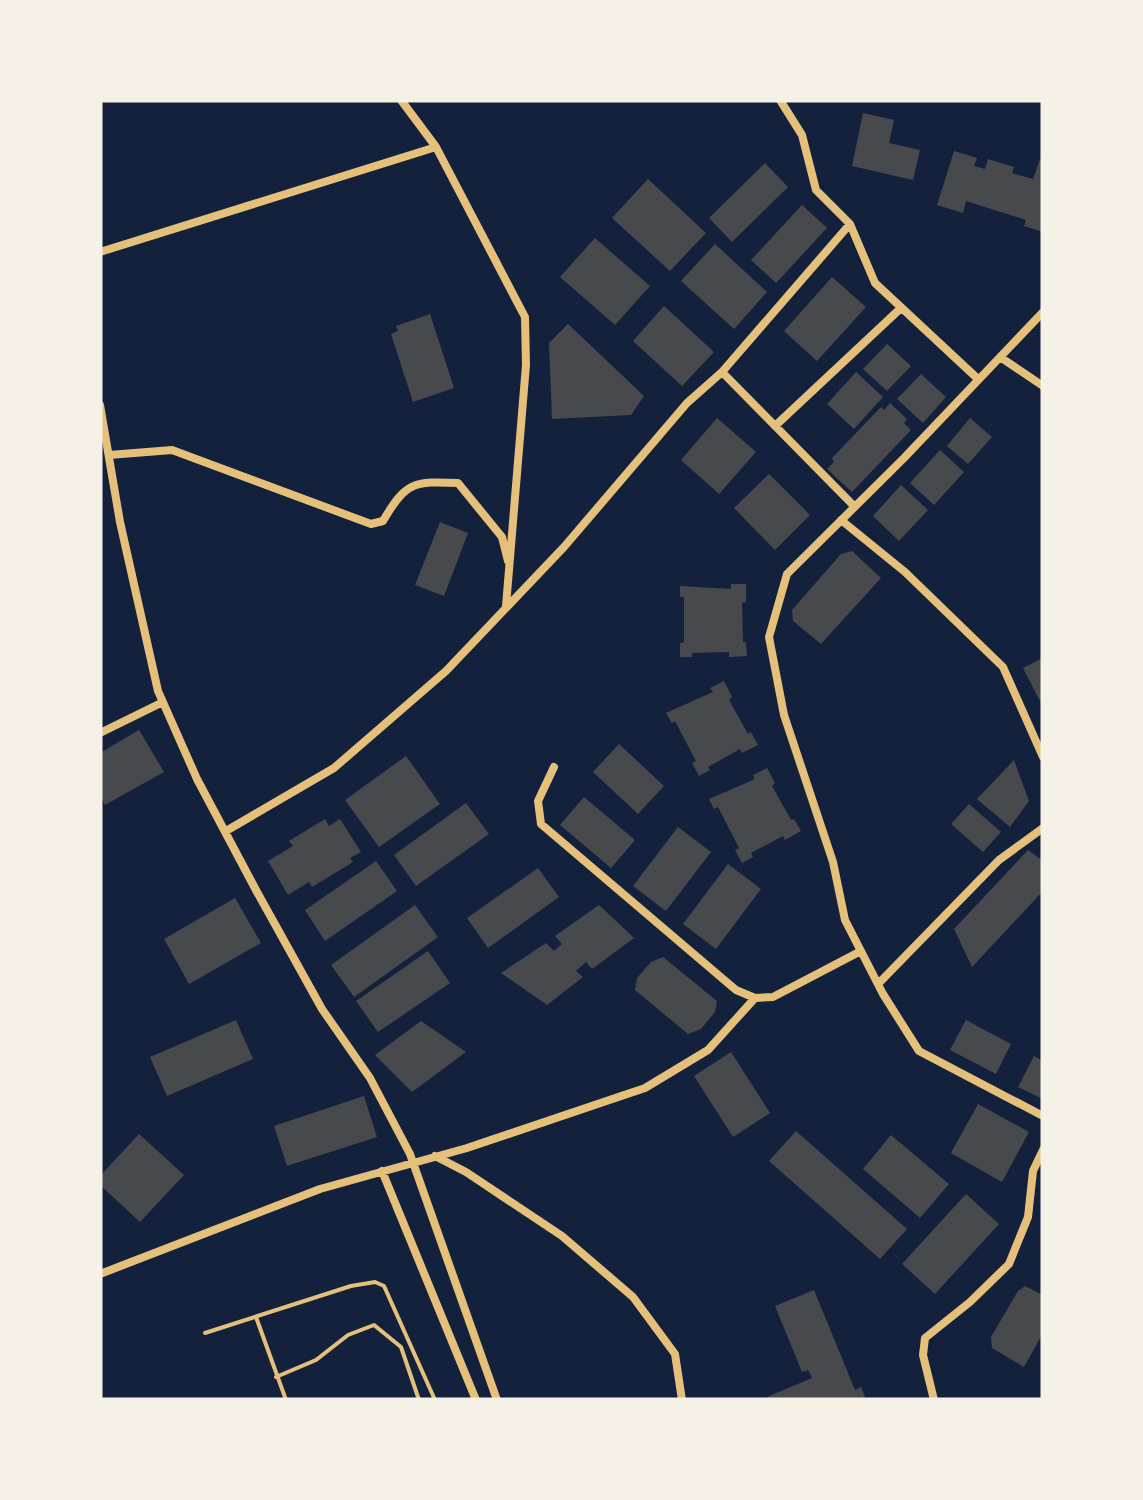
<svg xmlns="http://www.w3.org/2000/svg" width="1143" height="1500" font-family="'Alegreya Sans',sans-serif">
	<rect width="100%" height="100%" fill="#14213d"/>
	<path fill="#48494c" d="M863,113L894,120L889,143L920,150L913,180L852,166Z
		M954,151L977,158L974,166L985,169L988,159L1014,167L1012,173L1033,179L1040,159L1043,160V232L1024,226L1026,220L966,201L963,213L937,205Z
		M765,163L788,187L732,242L709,218Z
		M648,179L706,233L670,271L612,218Z
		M802,205L827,228L776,283L751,260Z
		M595,238L650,286L615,325L560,277Z
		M715,244L767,292L734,329L681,281Z
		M832,277L866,307L817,361L784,331Z
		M664,306L714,352L682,386L633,341Z
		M430,314L454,388L413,402L391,334L398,331L396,326Z
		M568,324L644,396L631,415L552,419L549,343Z
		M887,344L911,366L887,391L863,369Z
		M856,372L883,397L854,429L827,404Z
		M921,374L946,397L923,423L897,399Z
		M890,403L907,419L904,423L911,430L852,492L827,469L834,462L832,458L881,407L884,410Z
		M717,418L756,452L719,494L681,460Z
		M970,418L992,437L968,464L947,446Z
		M940,450L964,472L934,505L910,483Z
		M769,474L810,515L775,550L734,508Z
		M901,485L928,510L899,541L873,516Z
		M440,522L468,533L444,596L415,585Z
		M852,551L881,578L821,644L793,621L792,610L841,554Z
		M731,584H746V602L742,603L743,642H746L747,656L729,657V652L692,653V657H680V643L684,642V597H680V586L731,589Z
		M1043,658V707L1023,668Z
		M724,681L732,697L729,700L748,734L751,732L758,745L742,753L740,749L708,767L710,770L699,776L692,763L696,761L675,721L672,723L666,713L713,692L710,688Z
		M139,730L164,772L105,805L100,796V753Z
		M619,744L664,786L638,814L593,772Z
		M406,756L440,804L379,847L345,800Z
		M1014,760L1029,801L1010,827L977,799Z
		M767,768L775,783L772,786L791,820L794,819L801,831L785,840L783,836L751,853L753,857L742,863L735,850L739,848L718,807L714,809L709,799L755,779L753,775Z
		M584,797L635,840L611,868L560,825Z
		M466,803L489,834L416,886L394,855Z
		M969,804L1001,832L983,852L951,824Z
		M325,819L329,826L340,819L361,852L350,858L353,862L312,887L309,882L288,895L268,861L293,846L289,841Z
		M678,827L711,852L666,911L633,886Z
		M1028,850L1043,861V891L972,967L954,929Z
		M376,861L397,891L325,941L305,910Z
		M728,864L761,889L716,949L683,924Z
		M538,868L559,897L488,948L467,918Z
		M235,898L261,943L189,984L164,939Z
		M415,905L438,937L354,997L331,965Z
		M599,905L634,938L592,969L586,962L576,971L583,977L547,1005L501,973L546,943L554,951L562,944L555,936Z
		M428,951L450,983L378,1032L356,1001Z
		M663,957L717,1001L715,1012L701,1029L688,1034L635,990L637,978L651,962Z
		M236,1020L253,1059L167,1096L150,1057Z
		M966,1020L1011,1044L996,1074L950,1050Z
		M421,1021L466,1052L412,1092L375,1055Z
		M731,1052L770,1113L733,1137L694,1076Z
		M1034,1056L1043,1061V1099L1018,1087Z
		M364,1096L377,1137L287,1166L274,1126Z
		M978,1104L1029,1132L1002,1182L951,1153Z
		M796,1131L907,1229L880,1259L769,1161Z
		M139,1134L184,1175L140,1222L100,1185V1176Z
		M891,1135L949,1184L920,1218L863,1169Z
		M966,1194L999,1224L935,1294L902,1264Z
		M1025,1286L1043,1295V1333L1024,1367L992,1348L991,1337L1018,1291Z
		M814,1290L855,1390L861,1387L866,1400H768L767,1397L812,1378L808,1370L802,1372L775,1306Z"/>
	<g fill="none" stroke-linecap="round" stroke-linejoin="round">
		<path stroke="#e5c07b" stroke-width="4" d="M256,1317L286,1400
			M205,1333L351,1286L375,1282L384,1286L435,1400
			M276,1377L316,1360L348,1335L374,1325L401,1347L419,1400"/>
		<path stroke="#e5c07b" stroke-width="8" d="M401,100L436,147L525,317L526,365L506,606
			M780,100L802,135L816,190L850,224L875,283L978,379
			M100,252L436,147
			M1043,312L904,458L787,574L769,637L784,715L833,862L845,920L883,994L919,1051L1043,1116
			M1000,357L1043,386
			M722,372L854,506
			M100,405L120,522L158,691L197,779L257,892L322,1009L370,1078L410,1154L497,1400
			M775,426L901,308
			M109,455L172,450L371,524L383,521C406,482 413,481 458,483L502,537L508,561
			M841,520L905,572L1003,667L1043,757
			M100,733L163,702
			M554,767L538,801L541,824L736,990L755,998L773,997L861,951
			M226,831L334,768L446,671L564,547L687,403L722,372L850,224
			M878,984L999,860L1043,828
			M435,1156L466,1172L562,1236L633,1297L675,1354L682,1400
			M382,1171L476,1400
			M100,1274L320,1189L467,1148L645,1088L708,1050L755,998
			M934,1400L923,1355L925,1338L970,1302L1009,1264L1028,1217L1033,1171L1043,1150"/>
	</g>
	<rect width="1143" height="1500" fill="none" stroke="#f6f1e7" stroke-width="205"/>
</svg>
